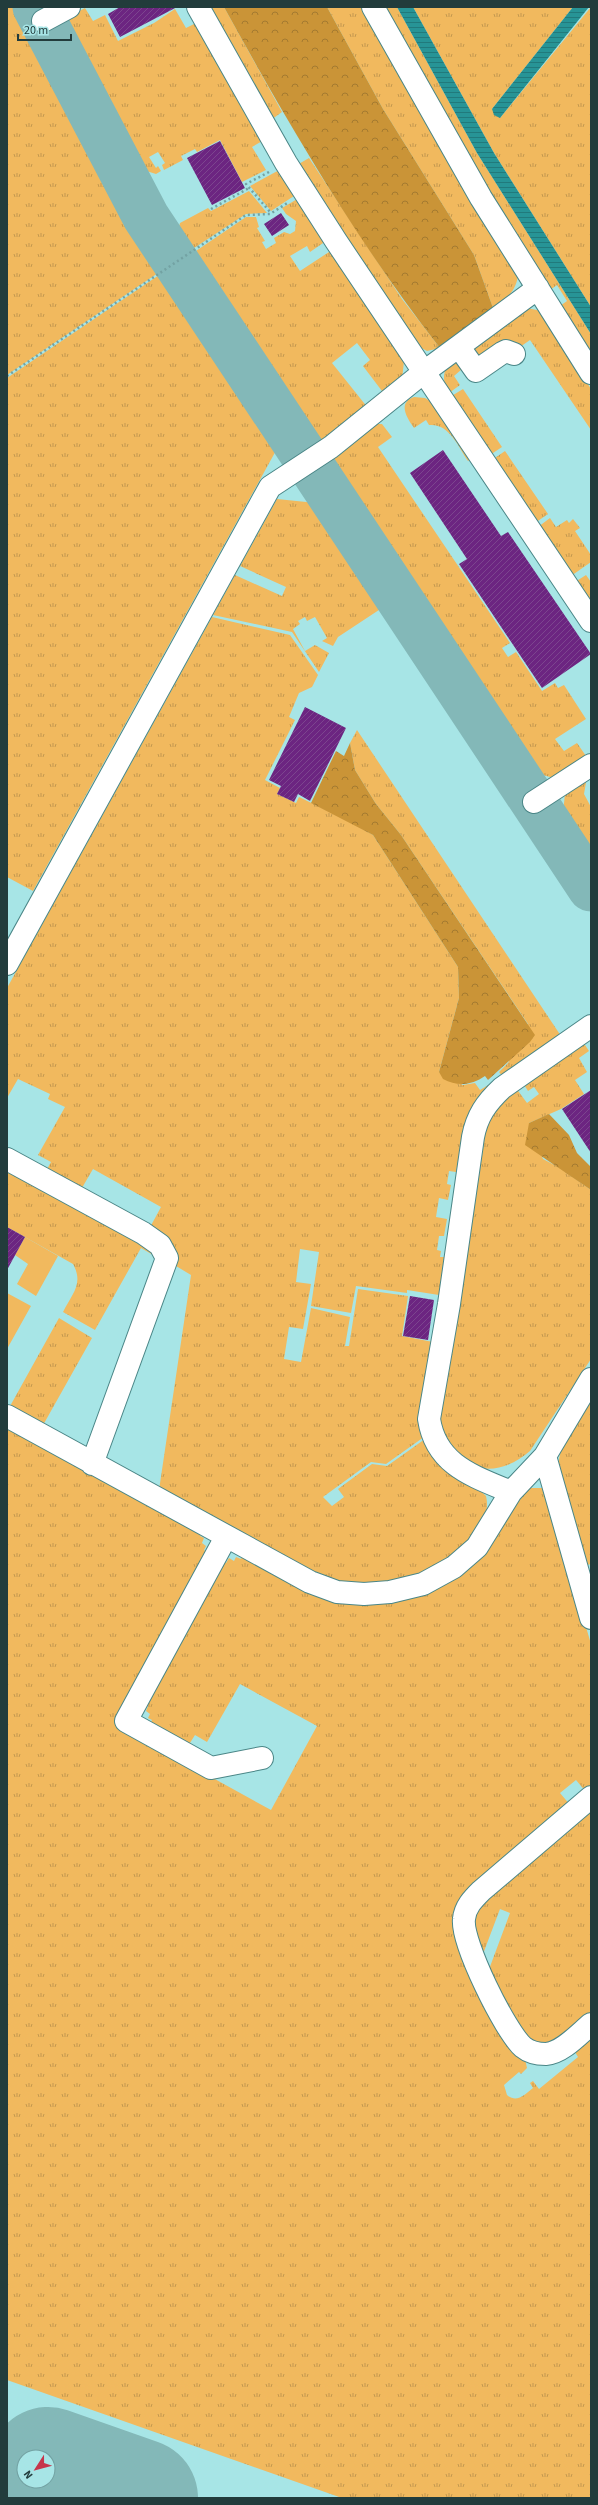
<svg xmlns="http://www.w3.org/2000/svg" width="598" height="2505" font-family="'Source Sans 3',sans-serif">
	<defs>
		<pattern id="grass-tufts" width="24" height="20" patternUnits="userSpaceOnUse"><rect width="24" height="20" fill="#f1b95e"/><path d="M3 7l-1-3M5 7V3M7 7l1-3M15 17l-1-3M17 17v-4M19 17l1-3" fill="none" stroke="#c3984f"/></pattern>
		<pattern id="forest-crowns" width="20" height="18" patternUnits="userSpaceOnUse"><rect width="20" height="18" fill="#ca9437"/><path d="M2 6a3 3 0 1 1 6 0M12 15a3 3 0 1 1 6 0" fill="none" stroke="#a47a30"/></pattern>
		<pattern id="water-rules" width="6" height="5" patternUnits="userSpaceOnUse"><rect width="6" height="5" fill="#279496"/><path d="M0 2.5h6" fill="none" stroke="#217a7c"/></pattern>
		<pattern id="building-hatch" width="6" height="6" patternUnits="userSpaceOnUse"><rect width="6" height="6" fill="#6c2581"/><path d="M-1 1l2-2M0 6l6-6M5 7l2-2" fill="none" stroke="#7c458e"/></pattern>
	</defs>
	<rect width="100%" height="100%" fill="#a7e5e6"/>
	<path fill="url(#grass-tufts)" d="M7,7H16L109,187L161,271L7,375Z
		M208,7H224L282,112L271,120Z
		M327,7H364L518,276C515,293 506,299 493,308L474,255L383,109Z
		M383,7H397L477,153L591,334V355L560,306L567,301L557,285L550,290L489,193Z
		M413,7H573L492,109L500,118L591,7V307L494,153Z
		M85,8L93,21L105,15L118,41L154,23L175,9L186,28L198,22L264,140L252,147L266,170L242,182L220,140L197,152L195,149L181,156L183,160L164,170L162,165L165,163L158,152L149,157L156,168L158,166L161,171L156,174L140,169L66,31C65,17 74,14 85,8Z
		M309,158L402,299L440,348L427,351L416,345L297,165Z
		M281,169L294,190L291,192L294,196L271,211L250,186Z
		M249,191L267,213L246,214L188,252L177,236L180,223L208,208L211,211Z
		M299,198L326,241L310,252L307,246L290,256L300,271L332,250L404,361L402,380L385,395L363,366L370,360L357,343L332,363L368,408L322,441L311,436L190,255L246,217H256L259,227L257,228L265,241L262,242L266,249L276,243L274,238L284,232L290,234L295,231L296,221L286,214L282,208Z
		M162,273L278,447L33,891L7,877V378Z
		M526,308L537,310L547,319L591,389V430L530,340L520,347C510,333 489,351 478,358L472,347Z
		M456,360L462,369L454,376L460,385L449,393C441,380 442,367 456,360Z
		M463,389L502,447L490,455L450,397Z
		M414,397L425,398L433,403L472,458L468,461C458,446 449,423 429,425L426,420L414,428C407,418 397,403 414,397Z
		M375,424H382L392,437L378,447L510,643L502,648L508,657L516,652L542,691L555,683L558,688L564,685L586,719L555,739L564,751L577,743L586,756L554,778L535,773L333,470V457Z
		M505,451L548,514L535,523L492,460Z
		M277,499L316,503L385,606L338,637L333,646L322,641L327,638L315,617L307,621L305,617L298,621L300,624L293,629L305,651L315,645L329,653L319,672L292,632L213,615L235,575L282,596L286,587L240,566Z
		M550,518L556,527L567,520L569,523L573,519L580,528L575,531L591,555V562L571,576L538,527Z
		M586,575L591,582V605L575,582Z
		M212,617L290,635L318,675L312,687L299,693L289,717L295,720L265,780L280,788L277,794L296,803L299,797L349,821L373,835L458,967L459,998L439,1072L463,1085L475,1083L480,1090L490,1084L492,1087L461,1143L456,1172L449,1171L447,1184L451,1185L448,1200L439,1198L436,1217L447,1219L444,1236H439L437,1250L441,1251L440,1257H444L439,1295L407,1290V1293L356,1286L351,1313L311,1306L319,1252L300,1249L296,1282L311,1284L303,1329L289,1327L284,1359L301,1362L311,1308L350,1317L345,1346H349L358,1289L408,1296L402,1336L433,1342L424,1437L386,1464L371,1462L323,1497L332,1506L344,1497L338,1489L372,1464L387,1466L425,1439L486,1496C495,1532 443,1567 412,1578C399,1582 377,1585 364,1585C346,1584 330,1579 313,1573L159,1490L191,1275L176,1266L148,1231L161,1207L93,1169L79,1193L45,1173L51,1162L38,1155L65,1107L48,1099L50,1094L18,1079L7,1098V988Z
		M357,730L561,1036L503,1077L499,1072L508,1063L528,1024L401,835L376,804L355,770L350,743Z
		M587,777L584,794L591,807V857L563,814L565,793Z
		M583,1042L589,1051L579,1058L587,1072L575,1080L584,1094L561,1109L529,1123L543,1159L560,1168L591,1190V1359L530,1451C500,1477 463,1476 446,1437C443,1432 438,1424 437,1418C436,1410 440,1399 442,1391C446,1362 449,1332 460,1305L484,1143L485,1122L516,1088L527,1103L539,1094L534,1087L528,1091L523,1083Z
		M7,1165L147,1244L153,1255L141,1248L95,1330L63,1312C72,1294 84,1284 73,1264L7,1227Z
		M59,1318L92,1338L42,1427L9,1408Z
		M591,1400V1564L583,1566L557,1470L561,1449Z
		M7,1426L202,1532L200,1536L204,1538L202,1543L206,1546L204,1550L208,1553L115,1724L271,1810L317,1726L240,1684L207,1742L195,1735L188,1746L150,1724L152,1720L148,1718L150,1714L146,1711L148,1706L143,1703L222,1561L226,1563L229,1558L234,1561L236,1557L241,1559L243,1555L314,1593L416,1592L529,1488H542L547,1495L591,1644V1788L586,1792L576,1780L560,1793L571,1806L461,1904L525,2059L527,2068L521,2074L519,2072L504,2085L507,2095C517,2104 525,2094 533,2088L530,2083L533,2081L539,2089L578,2057L572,2047L591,2032V2498H342L7,2380Z
		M591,1805V2016L546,2045L529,2041L488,1972L510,1913L500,1909L483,1954L470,1927L477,1904Z"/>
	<path fill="url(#forest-crowns)" d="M224,7H327L383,109L474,255L493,308L440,348C357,242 289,125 224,7Z
		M350,743L355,770L376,804L401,835L535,1035L530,1042L488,1080L485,1076C472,1085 458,1087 443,1079L439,1072L459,998L458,967L373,835L311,803L336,751L344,756Z
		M549,1114L569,1135L577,1153L591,1167V1190L525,1145L529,1123Z"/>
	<path fill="#f1b95e" d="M25,1237L58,1256L36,1296L17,1284L28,1264L15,1255Z
		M7,1293L31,1306L7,1349Z"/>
	<path fill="url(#water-rules)" d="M397,7H413L494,153L591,307V334L477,153Z
		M573,7H589L500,118L494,115L492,109Z"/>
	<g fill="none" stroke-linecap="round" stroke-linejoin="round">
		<path stroke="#83b8b8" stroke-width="47" d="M36,7L146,217L591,888"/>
		<path stroke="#83b8b8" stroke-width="118" d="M48,2466L139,2498"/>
	</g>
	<path fill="url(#building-hatch)" d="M120,7H177L120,37L108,14Z
		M220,141L245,188L212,205L187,158Z
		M281,213L289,225L272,236L264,224Z
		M443,450L501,536L508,532L591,654L542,688L459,564L467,559L410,473Z
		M305,707L346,728L310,801L298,794L294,802L277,794L281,786L269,780Z
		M591,1090V1153L562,1109Z
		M7,1227L25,1237L7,1270Z
		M410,1296L434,1300L428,1340L403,1336Z"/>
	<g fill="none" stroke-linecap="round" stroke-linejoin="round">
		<defs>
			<path id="minor" d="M198,7L286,163L336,241L591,621
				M373,7L481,198L591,373
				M43,21L69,7
				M459,347L476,371L502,353L506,351L514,354
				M534,802L591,765
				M7,964L270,487L331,447L424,372L538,288
				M7,1159L143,1233L160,1245L167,1258L92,1464
				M7,1416L310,1582L337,1592L364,1594L390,1592L423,1584L454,1567L477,1547L511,1492L545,1456L591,1379
				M545,1456L591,1618
				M511,1492C473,1476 436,1465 429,1419L449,1304L473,1137C477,1116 486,1103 502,1088L591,1026
				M226,1537L126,1721L211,1768L262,1758
				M591,1797L481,1891C473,1899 465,1907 464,1919C461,1942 505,2031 523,2047C529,2052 538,2054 546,2054C562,2053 579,2034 591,2024"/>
		</defs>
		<use href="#minor" stroke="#4a8687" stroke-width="24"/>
		<path stroke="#73a2a3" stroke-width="2.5" stroke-dasharray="2 3" stroke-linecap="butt" d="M269,172L246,184L271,213
			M211,209L249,188
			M7,376L246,215L270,214L289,202"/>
		<use href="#minor" stroke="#fff" stroke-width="22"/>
	</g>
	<rect width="598" height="2505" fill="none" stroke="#223c3c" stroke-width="16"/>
	<g transform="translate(36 2469) rotate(234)"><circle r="19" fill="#a7e5e6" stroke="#72a1a2"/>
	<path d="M0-3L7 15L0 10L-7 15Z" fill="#c6364b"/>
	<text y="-6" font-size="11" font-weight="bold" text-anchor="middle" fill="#223c3c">N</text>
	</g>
	<path d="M18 34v6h53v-6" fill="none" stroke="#223c3c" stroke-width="2"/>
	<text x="24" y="34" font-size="12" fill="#223c3c" stroke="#a7e5e6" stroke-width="3" paint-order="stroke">20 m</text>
</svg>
